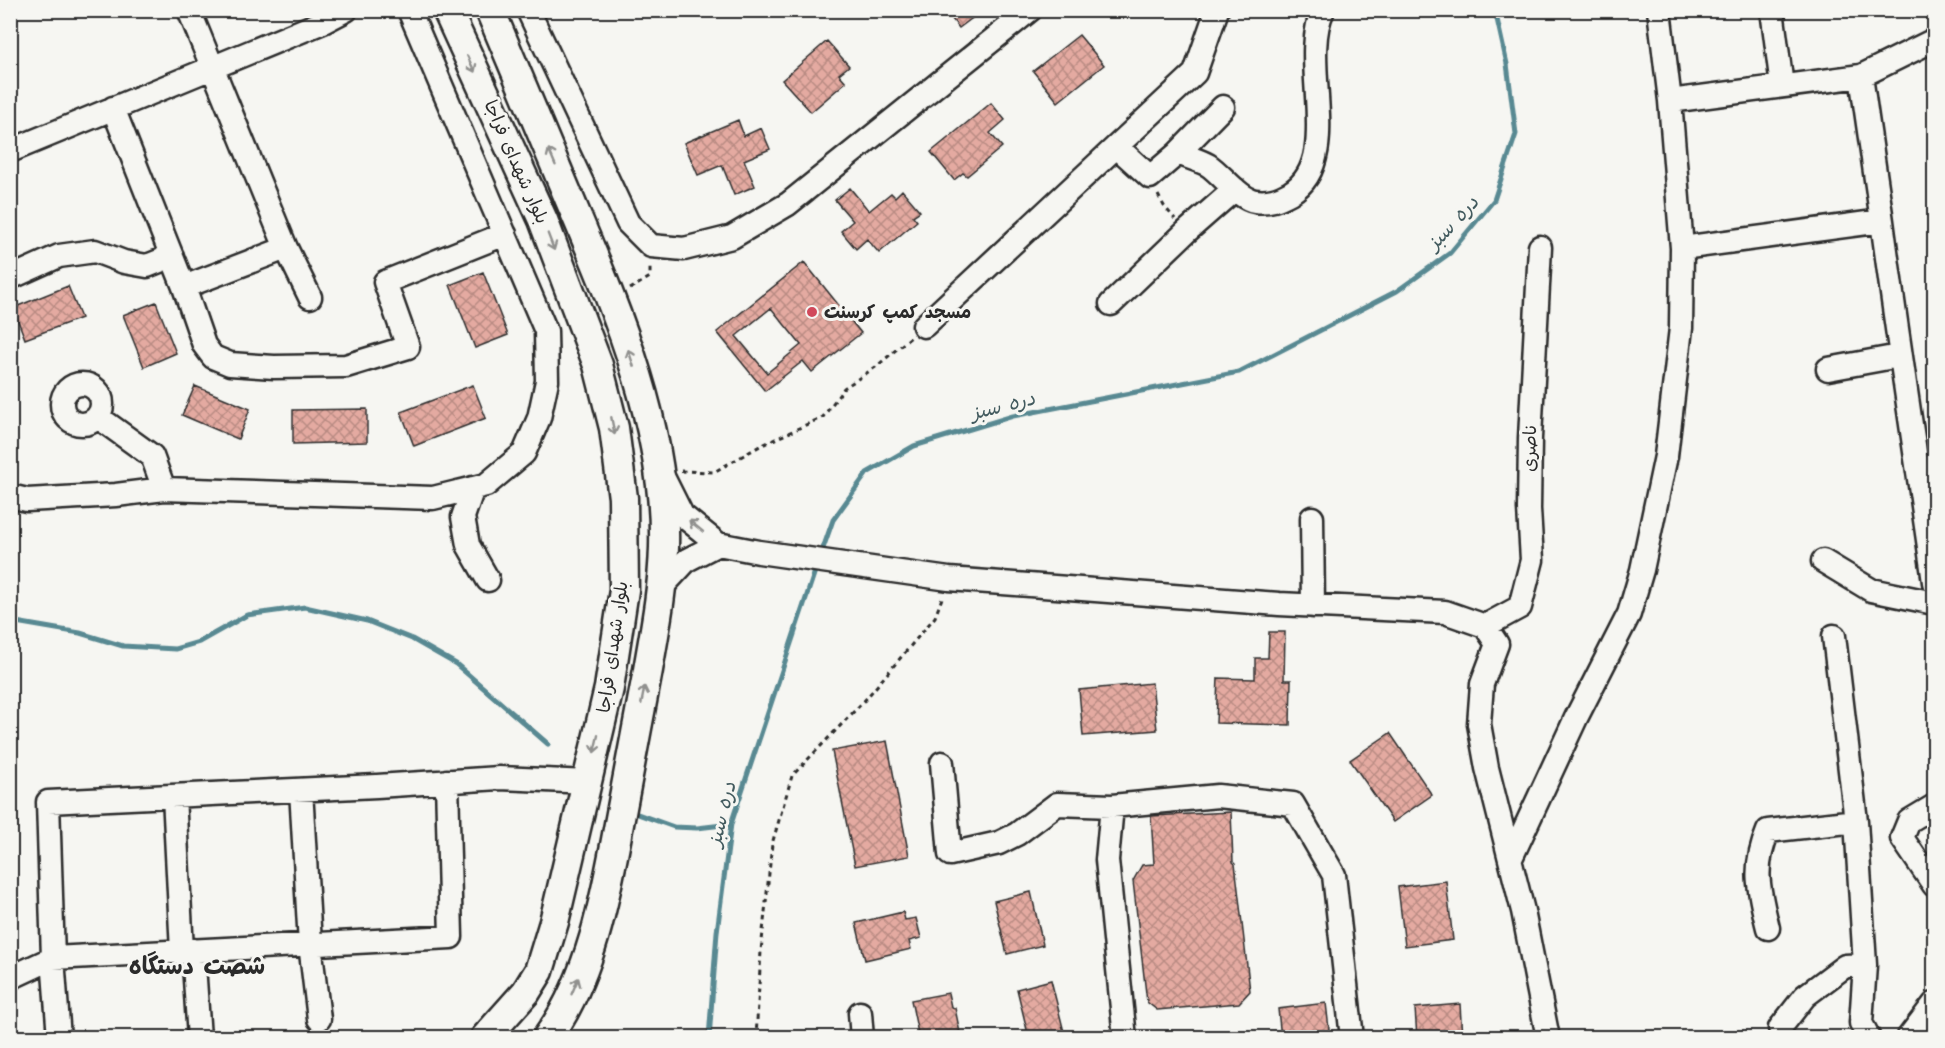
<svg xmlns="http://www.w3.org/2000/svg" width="1945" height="1048" font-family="'Architects Daughter','Playpen Sans Arabic',sans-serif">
	<defs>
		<pattern id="building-cross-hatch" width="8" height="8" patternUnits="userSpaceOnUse" patternTransform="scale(1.5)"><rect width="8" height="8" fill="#e4aaa1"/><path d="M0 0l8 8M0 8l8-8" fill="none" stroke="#b98b83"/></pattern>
	</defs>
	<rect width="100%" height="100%" fill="#f6f6f2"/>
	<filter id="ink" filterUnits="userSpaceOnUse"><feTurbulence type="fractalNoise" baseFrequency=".0167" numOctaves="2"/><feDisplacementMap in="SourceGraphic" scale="12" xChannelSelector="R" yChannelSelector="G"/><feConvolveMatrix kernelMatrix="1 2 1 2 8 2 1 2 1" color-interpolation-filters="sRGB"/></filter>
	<g filter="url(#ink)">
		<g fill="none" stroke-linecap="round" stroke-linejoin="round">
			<path stroke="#598992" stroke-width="5" d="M820,557L833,520L867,473L914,446L1013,416L1239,372L1397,291L1450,253L1494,200L1516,134L1507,64L1495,10
				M10,621L80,633L123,646L175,649L199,642L247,615L305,607L367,621L412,639L456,664L548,744
				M635,813L674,827L697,828L731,824
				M709,1038L717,932L731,824L817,565"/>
		</g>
		<path fill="url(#building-cross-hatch)" stroke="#2b2b2b" stroke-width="1.5" fill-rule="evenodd" d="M945,10H983L959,28Z
			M1079,35L1104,65L1058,102L1033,71Z
			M827,41L849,66L839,74L846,82L811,112L782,80Z
			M991,103L1005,120L990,133L1002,147L967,176L963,173L954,180L931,152Z
			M738,120L744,136L761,128L770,149L744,160L755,186L734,195L722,165L698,175L684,143Z
			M850,188L869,211L891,193L895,197L902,190L920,211L913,216L917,221L879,253L867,239L856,249L841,231L853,221L835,200Z
			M804,262L861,333L812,372L803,361L765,391L717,332ZM771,308L801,345L767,373L736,336Z
			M483,272L508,335L475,348L450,285Z
			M68,286L81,318L25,339L13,308Z
			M156,302L176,353L144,367L123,315Z
			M473,385L486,418L414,446L401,412Z
			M195,386L250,409L238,439L182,415Z
			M367,409V442L293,444V410Z
			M1269,632H1285L1284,680H1291L1290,725L1216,723L1218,678L1255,679V658H1268Z
			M1152,683L1157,730L1083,736L1079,690Z
			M1390,733L1432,795L1393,822L1350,760Z
			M887,741L909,856L855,866L832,751Z
			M1231,812L1233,862L1235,864L1250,991L1239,1003L1157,1010L1147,1002L1133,881L1142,865L1154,864L1151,816Z
			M1446,881L1453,940L1405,946L1398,887Z
			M1031,892L1043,945L1007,954L994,901Z
			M903,912L905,920L916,918L921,938L909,941L911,949L865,960L856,923Z
			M1051,980L1064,1032L1042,1038H1039L1037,1032L1028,1034L1017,989Z
			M948,993L951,1007L955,1008L961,1038H919L911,1000Z
			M1326,1003L1330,1038H1281L1278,1009Z
			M1460,1004L1462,1038H1417L1415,1008Z"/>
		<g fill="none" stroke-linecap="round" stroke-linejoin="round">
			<defs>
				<path id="minor" d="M189,10L286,248L310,297
					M528,10L628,223L651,246L684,249L732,237L788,204L1030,10
					M1772,10L1782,86
					M1670,101L1861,76L1934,40
					M113,108L184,287L204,345L213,357L230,364L274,367L346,366L408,347L385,282L505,234
					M1117,147L1150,177L1178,153C1187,157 1199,160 1208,165C1222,174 1239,199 1255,201C1269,203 1279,199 1290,193C1345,160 1298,62 1323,10
					M10,151L323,22L346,10
					M1178,153L1223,107
					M1882,221C1898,342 1917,462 1934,582
					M1682,248L1882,221L1861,76
					M10,278L59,256L95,251L124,262L147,266L172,256
					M184,287L286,248
					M1111,304L1186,232L1235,189
					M924,326L1195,73L1217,10
					M1828,369L1899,356
					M62 404a20 20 0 1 1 40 0a20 20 0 1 1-40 0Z
					M98,417L152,456L164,489
					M473,488L463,517L468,545L488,580
					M10,496L27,500L116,495L164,489L433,498L486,485L524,453L539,418L547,381L546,331L409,10
					M1312,518L1313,606
					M718,544L759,552L949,579L1279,604L1445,612L1485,626L1497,644L1482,684L1479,724L1487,768L1523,911L1548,1038
					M1823,561L1871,590L1934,603
					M661,588L687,560L718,544L682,515L663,477
					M1485,626L1520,607L1532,560L1529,509L1530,438L1540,247
					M1834,636L1856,821L1865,965L1861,1023L1869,1038
					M942,763L950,854L999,843L1017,834L1057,804L1112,806L1218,796L1293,804L1334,875L1352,1038
					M301,790L310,944L319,1019
					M174,796L182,951
					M1112,806L1107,860L1125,1038
					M1934,806L1909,821L1902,838L1934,885
					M1511,858L1576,718L1629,614L1642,570L1666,456L1681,328L1682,248L1670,101L1659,10
					M1768,928C1759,890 1752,869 1768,831L1856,821
					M193,950L199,1038
					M10,978L53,958L451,937L447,781
					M860,1013L862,1038
					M1780,1028L1805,996L1845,966L1865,965
					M59,1038L53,958L48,802L377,786L499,778L588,782
					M1908,1038L1934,1004"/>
				<path id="major" d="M447,10L543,220L598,365L614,428L623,498L624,590L609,688L554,922L539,971L526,992L485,1038
					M490,10C518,75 545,140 572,205C617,312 667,428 664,547C663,588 655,629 648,670C640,712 632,755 624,797C609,876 596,972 547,1038"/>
			</defs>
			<use href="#minor" stroke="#2b2b2b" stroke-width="27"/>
			<use href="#major" stroke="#2b2b2b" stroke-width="33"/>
			<path stroke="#2b2b2b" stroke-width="3" stroke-dasharray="4.5 4.5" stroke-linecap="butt" d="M1286,10L1302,17
				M1158,195L1164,206L1175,219
				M630,289L650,277V265
				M681,471L714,472L760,446L823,417L844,388L877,366L911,337
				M756,1038L761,951L772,844L792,776L864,701L935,617L942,598"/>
			<use href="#minor" stroke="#f6f6f2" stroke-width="22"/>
			<use href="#major" stroke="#f6f6f2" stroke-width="28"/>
		</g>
		<defs><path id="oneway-shaft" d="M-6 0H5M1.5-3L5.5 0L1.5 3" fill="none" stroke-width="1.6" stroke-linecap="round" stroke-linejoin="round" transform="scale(1.5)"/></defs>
		<g stroke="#90908e">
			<use href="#oneway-shaft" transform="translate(471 64) rotate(65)"/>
			<use href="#oneway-shaft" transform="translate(552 157) rotate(-113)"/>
			<use href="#oneway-shaft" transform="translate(551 242) rotate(69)"/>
			<use href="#oneway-shaft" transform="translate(631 358) rotate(-108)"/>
			<use href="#oneway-shaft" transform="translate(613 426) rotate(79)"/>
			<use href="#oneway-shaft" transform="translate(696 526) rotate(-141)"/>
			<use href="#oneway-shaft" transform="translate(643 695) rotate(-79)"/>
			<use href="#oneway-shaft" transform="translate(596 744) rotate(103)"/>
			<use href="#oneway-shaft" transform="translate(575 986) rotate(-67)"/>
		</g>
	</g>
	<circle fill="#d1495b" stroke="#f6f6f2" stroke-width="2" cx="812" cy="312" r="6"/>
	<g text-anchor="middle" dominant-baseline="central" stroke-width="6" stroke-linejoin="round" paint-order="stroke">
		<g font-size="18" fill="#2b2b2b" stroke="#f6f6f2">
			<text transform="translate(516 162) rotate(66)">بلوار شهدای فراجا</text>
			<text transform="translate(1530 448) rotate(-88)">ناصری</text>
			<text transform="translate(613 647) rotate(-82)">بلوار شهدای فراجا</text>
		</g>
		<g font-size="18" font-weight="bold" fill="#2b2b2b" stroke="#f6f6f2" text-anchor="start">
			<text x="824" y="312">مسجد کمپ کرسنت</text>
		</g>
		<g font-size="20" font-style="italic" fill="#425a5e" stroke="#f6f6f2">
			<text transform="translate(1453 223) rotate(-47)">دره سبز</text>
			<text transform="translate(1003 406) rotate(-14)">دره سبز</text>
			<text transform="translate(722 814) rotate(-76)">دره سبز</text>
		</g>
		<g font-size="24" font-weight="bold" fill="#2b2b2b" stroke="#f6f6f2">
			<text x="197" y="967">شصت دستگاه</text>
		</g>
	</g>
	<rect width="1945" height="1048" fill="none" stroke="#f6f6f2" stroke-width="36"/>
	<rect x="18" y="18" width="1909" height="1012" fill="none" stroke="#2b2b2b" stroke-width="2" filter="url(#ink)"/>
</svg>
